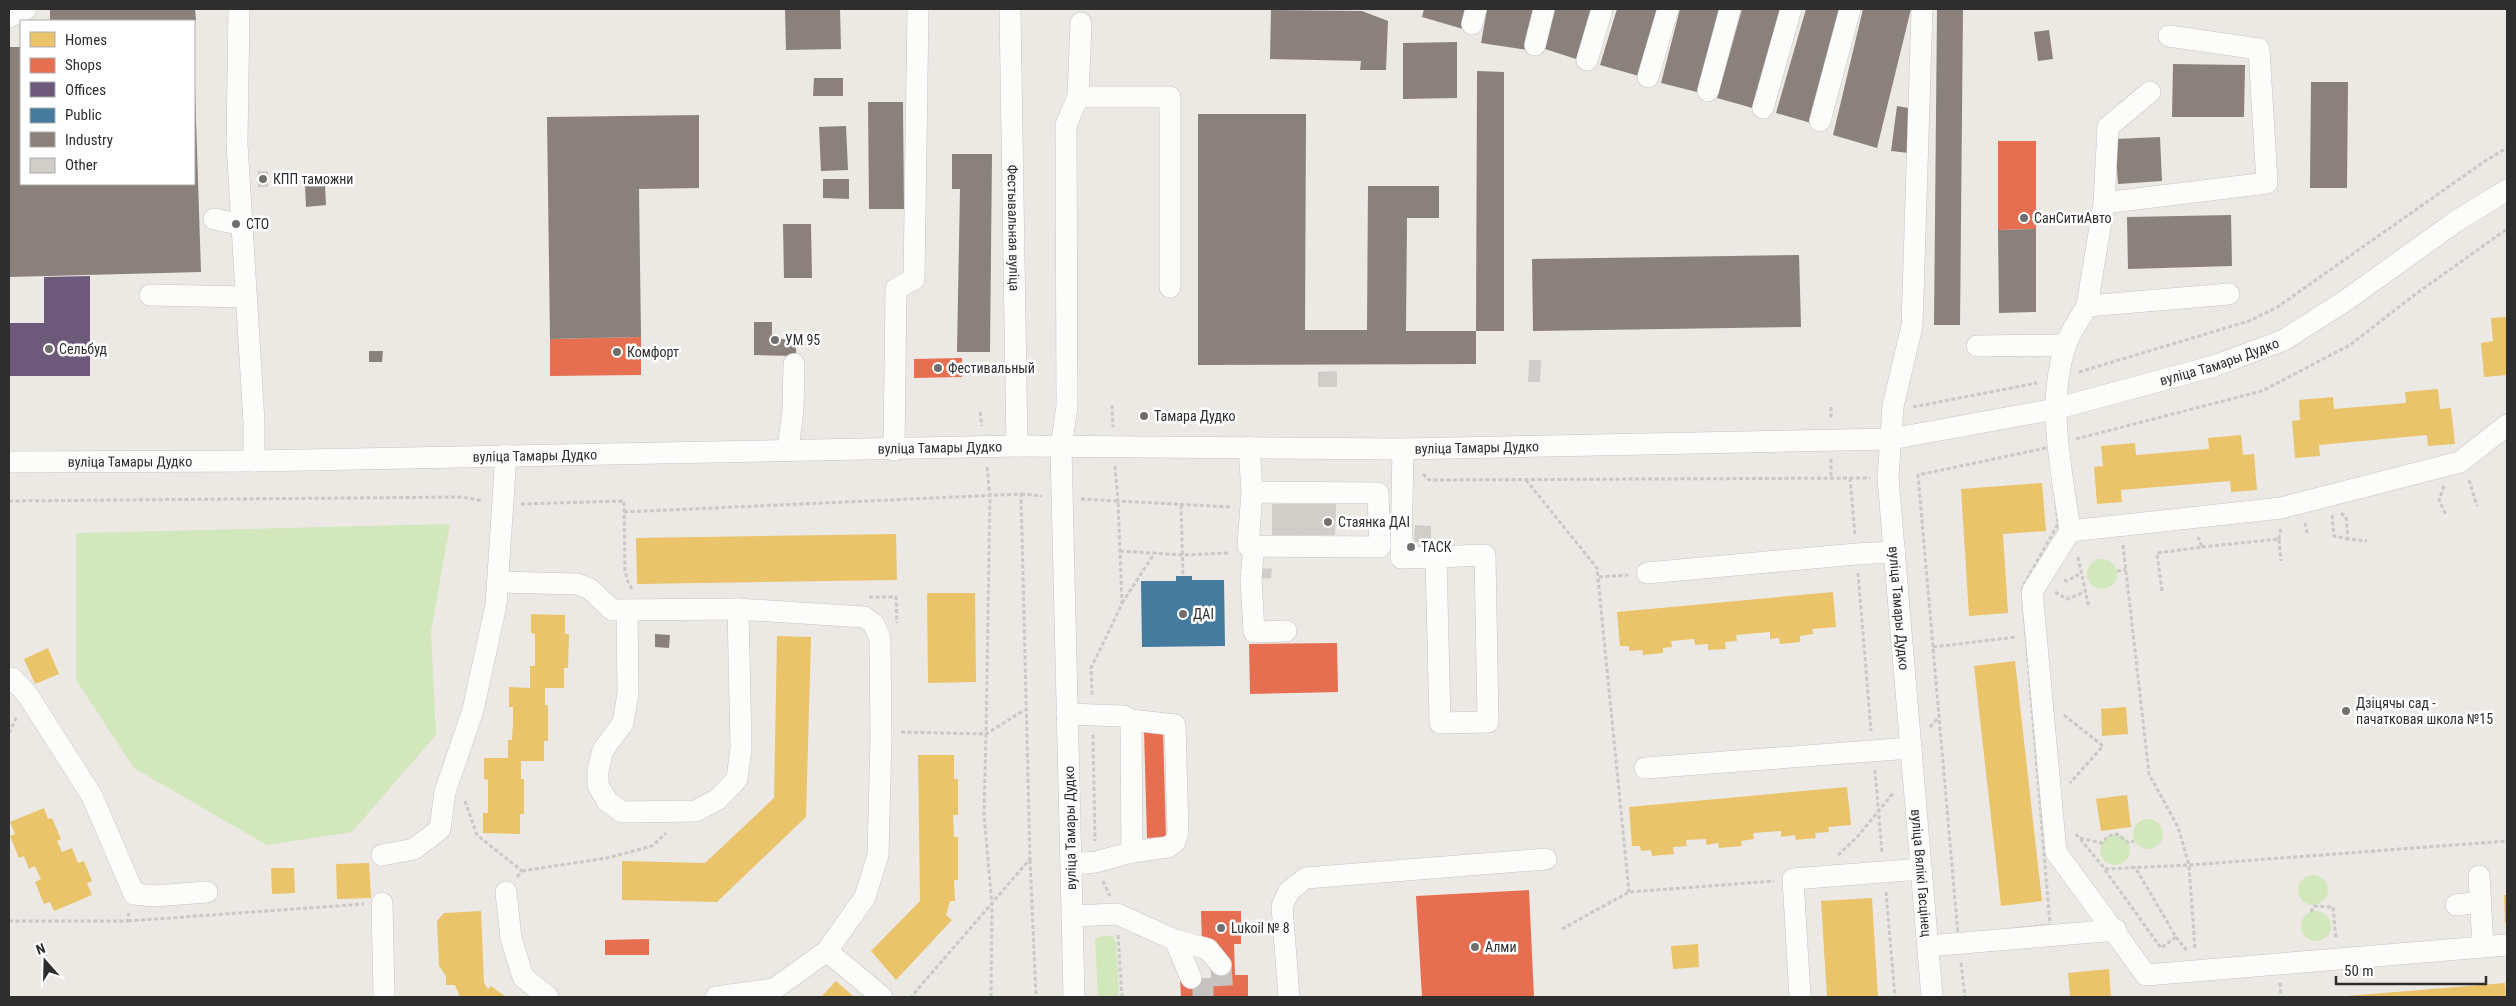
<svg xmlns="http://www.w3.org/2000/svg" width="2516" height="1006" font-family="'Roboto Condensed',sans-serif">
	<rect width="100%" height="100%" fill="#ece8e4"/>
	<path fill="#d2e7bc" d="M450,524L431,631L436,735L352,832L267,845L134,768L76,680V533Z
		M2087 574a15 15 0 1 1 30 0a15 15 0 1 1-30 0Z
		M2133 834a15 15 0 1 1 30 0a15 15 0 1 1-30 0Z
		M2100 850a15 15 0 1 1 30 0a15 15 0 1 1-30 0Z
		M2298 890a15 15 0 1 1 30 0a15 15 0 1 1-30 0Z
		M2301 926a15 15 0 1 1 30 0a15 15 0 1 1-30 0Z
		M1102,936H1112L1116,942L1119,997H1098L1095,939Z"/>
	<path fill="#e9c46a" d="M2507,317V375L2484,377L2481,343L2493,341L2491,318Z
		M2438,389L2440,409L2451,408L2455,444L2428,446L2427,435L2319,445L2320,456L2295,458L2292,421L2300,420L2299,400L2333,397L2334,409L2406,403L2405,392Z
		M2241,435L2243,455L2254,454L2257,490L2231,492L2230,481L2121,490L2122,502L2097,504L2094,467L2103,466L2101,446L2135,443L2136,455L2209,449L2208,438Z
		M2042,483L2046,531L2003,534L2008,613L1969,616L1961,489Z
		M896,534L897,580L637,584L636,538Z
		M1833,592L1836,627L1812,629L1813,634L1800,636V642L1780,644L1779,638L1770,639V632L1736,635L1737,641L1725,642L1726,649L1708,650V644L1695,645L1694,639L1671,641L1672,647L1663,648V653L1643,655L1642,650L1629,651V646H1620L1617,612Z
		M927,593H975L976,682L928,683Z
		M531,614L565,615V634H569L568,668H564V688H545V705H548V741H544V761H521V779H524V814H520V834L483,833V813H488V780L484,779V758H508V740H512L513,723V707H509V687L530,688V666H535V634L531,633Z
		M777,636L811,637L806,817L717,902L622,900V861L705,863L774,798Z
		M48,648L59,674L35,684L24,659Z
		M2015,661L2042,901L2001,906L1974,666Z
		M2126,707L2128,734L2102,736L2101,709Z
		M918,755H954V779H958V815H953L954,837H958V880H954L955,901H950L946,915L952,920L896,980L871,951L920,901Z
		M1847,787L1851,825L1828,827L1829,832L1815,833L1816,838L1796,840L1795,835L1781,837V831L1753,833L1754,839L1741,841L1742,846L1719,848L1718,843L1706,845V839L1686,840L1687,846L1673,847L1674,854L1652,856L1651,850L1641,851L1640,846H1632L1629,807Z
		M2127,795L2131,827L2101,831L2096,799Z
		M44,808L48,819L52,818L61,839L57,841L62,852L72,848L78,863L84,861L92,881L87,883L92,895L54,911L50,902L44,904L35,882L41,879L35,866L29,869L24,856L19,858L10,836L15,834L10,822Z
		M369,863L371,898L337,899L336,864Z
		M271,868H294L295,893L272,894Z
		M2504,895H2507V923H2505Z
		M1872,898L1878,997H1827L1821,901Z
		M481,911L484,983L488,989L491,986L506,997H460L455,985H446V976L439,966L437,921L444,913Z
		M1698,944L1699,967L1673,969L1671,946Z
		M2109,969L2111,997H2070L2068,973Z
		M836,981L854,997H821Z
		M2505,983L2506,997H2347V996Z"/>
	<path fill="#e76f51" d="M1998,141H2036V229L1998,230Z
		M641,337V375L550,376V339Z
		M962,358V377L914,378V359Z
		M1337,643L1338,692L1250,694L1249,644Z
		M1163,729L1166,837L1147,838L1144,730Z
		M1529,890L1534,997H1422L1416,896Z
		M1201,911H1241V944H1234L1235,975H1248V997H1181L1180,978H1217L1216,944H1202Z
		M649,939V955H605V940Z"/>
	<path fill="#6d597a" d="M90,276V376H9V323H44V277Z"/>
	<path fill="#457b9d" d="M1176,576H1192V580H1224L1225,646L1142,647L1141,581H1176Z"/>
	<path fill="#8a817c" d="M50,9H195L196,20L50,21Z
		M785,9H840L841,49L786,50Z
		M1424,9H1469L1463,29L1422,17Z
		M1487,9H1536L1528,50L1481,43Z
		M1550,9H1595L1579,60L1539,47Z
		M1617,9H1660L1639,76L1600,65Z
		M1680,9H1723L1701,93L1661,83Z
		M1742,9H1785L1756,109L1717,98Z
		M1806,9H1845L1811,123L1776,113Z
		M1863,9H1911L1877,148L1833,135Z
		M1937,9H1963L1960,325H1934Z
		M1271,10L1362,11L1388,21L1386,70H1360L1361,61L1270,59Z
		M2049,30L2053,59L2038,61L2034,32Z
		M1457,42V98L1403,99V43Z
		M9,47H21V184H194L195,88L201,272L9,277Z
		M2173,64L2245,65L2244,117H2172Z
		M1477,71L1504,72V331H1476V364L1198,365V114H1306L1305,330H1367L1368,186H1439V218H1407L1406,331H1476Z
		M814,78H843V96H813Z
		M2311,82H2348L2347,188H2310Z
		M868,102H903L904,209H869Z
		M1897,106L1914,109L1909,153L1891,151Z
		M699,115V188L639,189L641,337L550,339L547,117Z
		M846,126L848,170L821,171L819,127Z
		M2160,137L2162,181L2118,184L2115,139Z
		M952,154H992L990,352H957L960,189H952Z
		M823,179H849V199L823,198Z
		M325,185L326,205L306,207L305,186Z
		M2231,215L2232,266L2128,269L2127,217Z
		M783,224H811L812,278H784Z
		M2036,229V312L1999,313L1998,230Z
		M1799,255L1801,327L1533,331L1532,259Z
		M754,322H772V339H796V356L754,355Z
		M369,351H383L382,362H369Z
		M655,634L670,635L669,648L655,647Z"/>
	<path fill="#d1ceca" d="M258,171H268V187H258Z
		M1529,360H1541L1540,382H1528Z
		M1337,371V387H1318V372Z
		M1272,504H1336L1335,535H1272Z
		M1415,525L1431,526V542H1414Z
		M1272,568L1271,578L1261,579L1260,569Z"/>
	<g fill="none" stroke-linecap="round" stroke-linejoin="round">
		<path stroke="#c6c3c0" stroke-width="21" stroke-dasharray="21 11" stroke-linecap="butt" d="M1221,965L1223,997
			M1203,997V978"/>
		<defs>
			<g id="minor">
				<path d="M239,9L237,144L254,422V461"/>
				<path id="s1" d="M1010,9L1017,446"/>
				<path id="s2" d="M1922,9L1912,326L1893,406L1888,478L1932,997"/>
				<path d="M9,17L26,9"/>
				<path d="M1472,24L1476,9"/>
				<path d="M1535,45L1544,9"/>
				<path d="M1587,60L1602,9"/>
				<path d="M1648,77L1668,9"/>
				<path d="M1708,91L1730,9"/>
				<path d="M1078,97L1081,23"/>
				<path d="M1763,108L1791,9"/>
				<path d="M1820,121L1850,9"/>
				<path d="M2104,203L2108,127L2150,92"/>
				<path d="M214,219L243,225"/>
				<path d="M150,295L246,297"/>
				<path d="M2087,306L2104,203L2267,183L2259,49L2169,36"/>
				<path d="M1977,346L2065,345"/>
				<path d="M2507,425L2460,462L2281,508L2070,531L2032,592L2056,852L2146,975L2507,945"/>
				<path d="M1249,447L1252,492L1248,546L1380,547L1378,493L1252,492"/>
				<path d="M1403,449L1401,558L1436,557L1440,723L1488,722L1485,555L1436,557"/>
				<path d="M894,450L896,289L914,279L918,9"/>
				<path d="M788,451L793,409L794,364"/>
				<path id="s3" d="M9,462L254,461L1017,446L1403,449L1891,439L2055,409L2214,366L2284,340L2345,301L2455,222L2507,190"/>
				<path d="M2070,531C2062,470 2046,406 2065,347C2069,333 2080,319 2087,306L2229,294"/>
				<path d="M1254,546L1251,579L1254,632L1286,631"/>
				<path d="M1647,573L1856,554L1895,552"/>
				<path d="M499,582L577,584L590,589L612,610L738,609L864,617L874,624L880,638L881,739L878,855L865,897L827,951L774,989L716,997"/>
				<path d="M627,610L628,693L623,723L603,750L598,770V785L607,801L622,812L696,811L718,799L737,779L741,748L738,609"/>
				<path d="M9,678H12L27,694L92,796L134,894L154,896L207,892"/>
				<path d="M1067,714L1124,716L1131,720L1175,725L1178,833L1175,842L1168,847L1132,852L1096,862L1071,864"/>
				<path d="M1131,720L1132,852"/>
				<path d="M1645,768L1911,748"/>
				<path d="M382,855L414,849L440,829L445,792L473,710L496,605L506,455"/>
				<path d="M2479,876L2483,946"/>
				<path d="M506,892L511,938L523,977L548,997"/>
				<path d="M382,903L384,997"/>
				<path d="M2456,905L2481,902"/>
				<path d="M1072,916L1117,914L1175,940L1208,949L1221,965"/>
				<path d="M1175,940L1191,978"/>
				<path d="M1928,946L2116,930"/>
				<path d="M827,951L882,997"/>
				<path d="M1074,997L1061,448L1067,406L1066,125L1078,97H1170V287"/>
				<path d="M1289,997L1282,906L1289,891L1306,878L1546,859"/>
				<path d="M1800,997L1793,879L1921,869"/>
			</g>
		</defs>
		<use href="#minor" stroke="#c5c5c5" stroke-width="22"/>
		<path stroke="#c9c9c8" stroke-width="3" stroke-dasharray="4 2.5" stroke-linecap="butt" d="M2079,372L2249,321L2276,308L2485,161L2507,148
			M1112,405L1113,427
			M1831,407V420
			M1913,407L2037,383
			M980,412L982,426
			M2076,439L2262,391L2350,345L2417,293L2507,229
			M2051,447L2058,524L2022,588L2050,925L1958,935L1918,475Z
			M1831,459V478
			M1115,466L1118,501L1231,507
			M987,467L990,496L986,734L1026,709
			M1423,474L1429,480L1870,478
			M1850,478L1855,535
			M1526,480L1597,568L1629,892
			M2469,480L2477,506
			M2444,486L2439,500L2446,515
			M1021,494L1042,496
			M1081,499L1118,501L1122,604L1091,668L1092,696
			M9,501L462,497L483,501
			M521,504L624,501L625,571L628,582L633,591
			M1181,505L1183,576
			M624,512L1021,494L1030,859L911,997
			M2341,513L2346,517L2348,539L2367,541
			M2332,515L2334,536L2348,539
			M2305,523L2307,533
			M2279,539L2281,527
			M2123,545L2149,774L2178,827L2189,865L2195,950
			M2202,547L2279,539L2281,561
			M1120,551L1183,555L1229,553
			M2078,557L2089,608
			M2117,571L2126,570
			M1858,573L1871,731
			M1599,577L1628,575
			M2064,580L2067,581L2081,573
			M2162,591L2157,553L2202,547L2198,537
			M2055,592L2067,599L2085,592
			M869,597H896L897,623
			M1122,603L1154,554
			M1933,647L2016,637
			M2064,715L2103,746L2070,783
			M1930,727L1939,717
			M901,732L986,734L984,814L992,906L991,997
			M9,733L17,716
			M1093,735L1095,841
			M1875,770L1882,853
			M465,801L477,835L522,871L517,877
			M2076,834L2105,869L2189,865L2507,841
			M2080,838L2102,843L2108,836L2117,834L2129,843L2134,841
			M1838,855L1858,836L1894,792
			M1030,860L1036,997
			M2105,870L2161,948L2176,937L2135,867
			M522,871L607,858L652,846L666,833
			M1103,881L1110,896
			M1886,892L1895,997
			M2311,912L2314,906L2333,907L2336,939
			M9,921H128L129,913
			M128,921L364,904
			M1562,929L1629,892L1774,881
			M1118,935L1122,997
			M2176,937L2188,952
			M1961,963L1965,997
			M2280,983L2281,997"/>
		<use href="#minor" stroke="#fcfcfb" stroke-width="21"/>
	</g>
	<g fill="#706f6e" stroke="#fff" stroke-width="2">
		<circle cx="263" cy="179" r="5"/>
		<circle cx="2024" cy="218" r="5"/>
		<circle cx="236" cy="224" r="5"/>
		<circle cx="775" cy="340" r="5"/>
		<circle cx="49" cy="349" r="5"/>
		<circle cx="617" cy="352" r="5"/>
		<circle cx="938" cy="368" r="5"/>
		<circle cx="1144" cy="416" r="5"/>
		<circle cx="1328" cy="522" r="5"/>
		<circle cx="1411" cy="547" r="5"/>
		<circle cx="1183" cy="614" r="5"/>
		<circle cx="2346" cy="711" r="5"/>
		<circle cx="1221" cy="928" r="5"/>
		<circle cx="1475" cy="947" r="5"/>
	</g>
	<g text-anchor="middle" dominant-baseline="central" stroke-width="5" stroke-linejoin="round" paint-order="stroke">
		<g font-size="14" fill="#2e2e2e" stroke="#fff" text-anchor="start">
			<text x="273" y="179">КПП таможни</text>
			<text x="2034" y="218">СанСитиАвто</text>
			<text x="246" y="224">СТО</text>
			<text x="785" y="340">УМ 95</text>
			<text x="59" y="349">Сельбуд</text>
			<text x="627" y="352">Комфорт</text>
			<text x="948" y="368">Фестивальный</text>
			<text x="1154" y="416">Тамара Дудко</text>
			<text x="1338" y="522">Стаянка ДАІ</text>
			<text x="1421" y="547">ТАСК</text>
			<text x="1193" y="614">ДАІ</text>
			<text x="2356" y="703">Дзіцячы сад -<tspan x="2356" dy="16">пачатковая школа №15</tspan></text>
			<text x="1231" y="928">Lukoil № 8</text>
			<text x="1485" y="947">Алми</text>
		</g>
		<g font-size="14" fill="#2e2e2e" stroke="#fff">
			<text stroke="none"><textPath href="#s1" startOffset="219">Фестывальная вуліца</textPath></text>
			<text stroke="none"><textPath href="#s3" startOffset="2220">вуліца Тамары Дудко</textPath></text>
			<text stroke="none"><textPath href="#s3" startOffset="931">вуліца Тамары Дудко</textPath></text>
			<text stroke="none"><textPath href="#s3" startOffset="1468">вуліца Тамары Дудко</textPath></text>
			<text stroke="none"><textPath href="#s3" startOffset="526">вуліца Тамары Дудко</textPath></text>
			<text stroke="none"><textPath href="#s3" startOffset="121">вуліца Тамары Дудко</textPath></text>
			<text stroke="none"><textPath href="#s2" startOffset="602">вуліца Тамары Дудко</textPath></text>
			<text transform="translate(1070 828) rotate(-91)">вуліца Тамары Дудко</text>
			<text stroke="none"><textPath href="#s2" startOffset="868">вуліца Вялікі Гасцінец</textPath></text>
		</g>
	</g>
	<rect width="2516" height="1006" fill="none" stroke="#2e2e2e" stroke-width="20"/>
	<rect x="20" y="20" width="175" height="165" fill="#ffffff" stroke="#ababab"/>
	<rect x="30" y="32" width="25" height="15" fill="#e9c46a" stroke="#ababab"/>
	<text x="65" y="45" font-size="15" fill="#2e2e2e">Homes</text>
	<rect x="30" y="58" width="25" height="15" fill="#e76f51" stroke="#ababab"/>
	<text x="65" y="70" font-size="15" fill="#2e2e2e">Shops</text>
	<rect x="30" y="82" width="25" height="15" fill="#6d597a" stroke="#ababab"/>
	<text x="65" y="95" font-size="15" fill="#2e2e2e">Offices</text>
	<rect x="30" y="108" width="25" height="15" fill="#457b9d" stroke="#ababab"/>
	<text x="65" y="120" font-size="15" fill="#2e2e2e">Public</text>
	<rect x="30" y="132" width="25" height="15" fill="#8a817c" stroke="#ababab"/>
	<text x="65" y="145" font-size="15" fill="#2e2e2e">Industry</text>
	<rect x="30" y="158" width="25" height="15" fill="#d1ceca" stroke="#ababab"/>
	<text x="65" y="170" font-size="15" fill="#2e2e2e">Other</text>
	<g transform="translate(45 961) rotate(340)" stroke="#ffffff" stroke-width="4" paint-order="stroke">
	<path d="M0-4L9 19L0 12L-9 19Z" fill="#2e2e2e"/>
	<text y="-8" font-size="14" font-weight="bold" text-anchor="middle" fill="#2e2e2e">N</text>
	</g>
	<path d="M2336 976v8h150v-8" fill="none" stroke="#2e2e2e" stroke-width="2.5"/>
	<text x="2344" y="976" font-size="15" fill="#2e2e2e" stroke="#ffffff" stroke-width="4" paint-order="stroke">50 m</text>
</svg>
